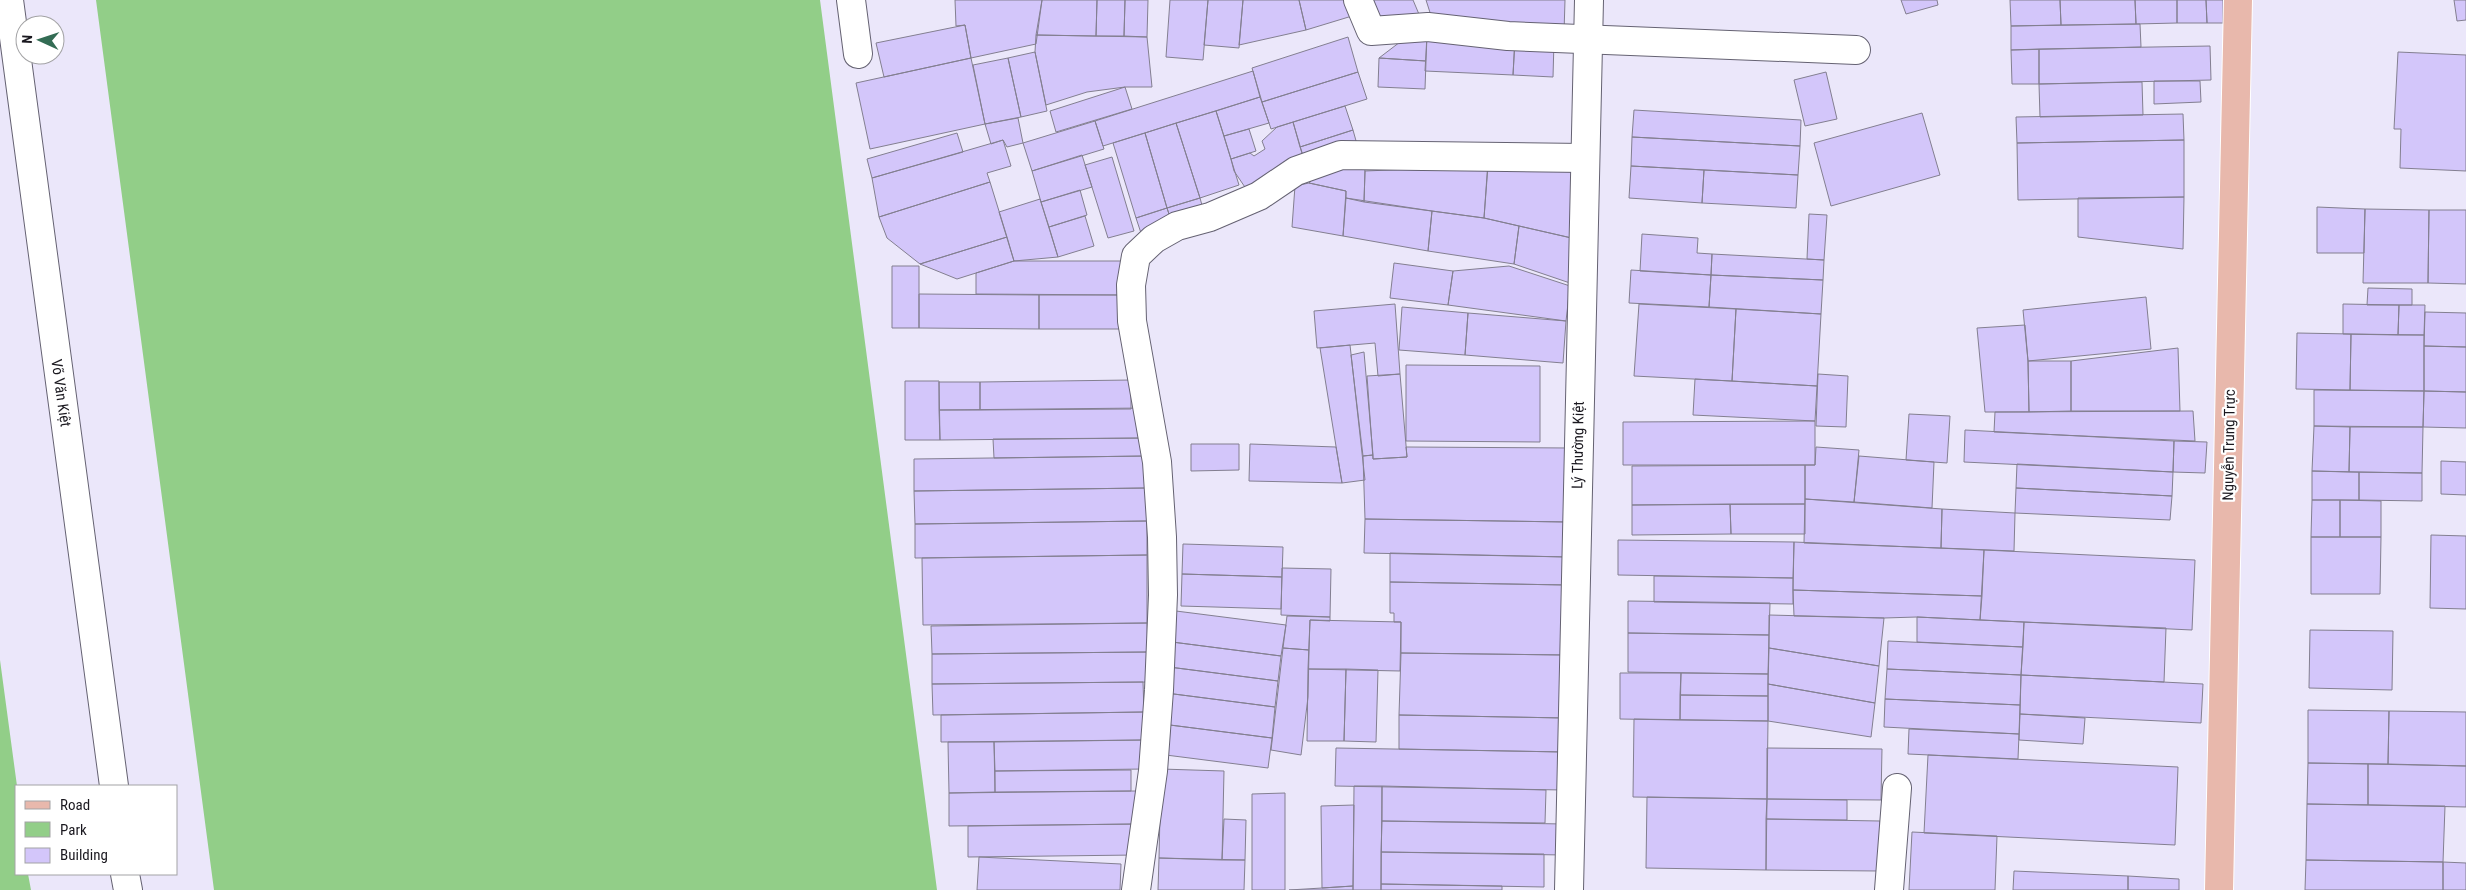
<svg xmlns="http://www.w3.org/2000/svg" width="2466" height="890" font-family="'Roboto Condensed',sans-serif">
	<rect width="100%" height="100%" fill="#ebe7fa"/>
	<path fill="#92ce88" d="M96,0H820L937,890H214Z
		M0,660L17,786L16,874H28L31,890H0Z"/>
	<path fill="#d3c6fa" stroke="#837f90" d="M955,0H1042L1036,44L971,58L965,25L956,26Z
		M1042,0H1097L1096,36L1036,35Z
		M1097,0H1125L1124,36H1096Z
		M1125,0H1148L1147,37L1124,36Z
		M1170,0H1208L1203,60L1166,57Z
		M1208,0H1243L1239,48L1204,45Z
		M1243,0H1299L1306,30L1239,45Z
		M1299,0H1348L1352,16L1306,30Z
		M1364,0H1413L1421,19L1376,21Z
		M1426,0H1565L1564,33L1434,25Z
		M1901,0H1937L1938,5L1906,14Z
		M2010,0H2060L2061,25L2011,26Z
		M2060,0H2135L2136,24L2061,25Z
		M2135,0H2177V23L2136,24Z
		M2177,0H2206L2207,23H2177Z
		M2206,0H2223V23H2207Z
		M2454,0H2466V20L2457,21Z
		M2140,24L2141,47L2011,50V26Z
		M965,25L971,58L884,77L876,43Z
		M1036,35L1147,37L1152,87H1125L1087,92L1046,105L1035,52Z
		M1427,35L1426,61L1379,58L1400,42Z
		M1427,35L1515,39L1513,75L1425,71Z
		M1348,37L1358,72L1262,102L1252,68Z
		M1515,39L1554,41L1553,77L1513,75Z
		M2210,46L2211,80L2039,84V49Z
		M2039,49V84H2012L2011,50Z
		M1035,52L1047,111L1021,117L1008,58Z
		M2398,52L2466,55V171L2400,168L2401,129H2394Z
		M971,58L985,124L870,149L856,83Z
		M1008,58L1021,117L985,124L973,65Z
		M1379,58L1426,61L1425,89L1378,87Z
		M1253,71L1260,97L1103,146L1095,121Z
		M1358,72L1367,99L1271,129L1262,102Z
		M1826,72L1837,119L1805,126L1794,80Z
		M2154,81H2200L2201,102L2154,104Z
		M2142,82L2143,115L2040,117L2039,84Z
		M1125,87L1132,109L1056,132L1050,111Z
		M1260,97L1269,123L1224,136L1216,111Z
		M1345,106L1353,130L1300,147L1293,122Z
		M1634,110L1801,120L1800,146L1632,137Z
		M1216,111L1239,185L1200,198L1176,123Z
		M1922,113L1940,175L1831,206L1814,143Z
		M2183,114L2184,140L2017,143L2016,117Z
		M1018,118L1023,143L1007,147L1003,140L991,144L985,124Z
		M1095,121L1104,149L1032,171L1023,143Z
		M1293,122L1303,156L1251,196L1234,171L1231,159L1250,153L1254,156L1265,149L1262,141L1277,127Z
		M1176,123L1200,198L1167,208L1145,133Z
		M1249,129L1256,151L1231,159L1224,136Z
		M1353,130L1358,148L1303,156L1300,147Z
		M957,133L963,152L872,178L867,159Z
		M1145,133L1167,208L1136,218L1113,143Z
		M1632,137L1800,146L1798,175L1631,166Z
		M1003,140L1011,166L987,173L990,182L879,217L872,178Z
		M2184,140V197L2018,200L2017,143Z
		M1082,155L1092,187L1041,202L1032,171Z
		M1112,157L1134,231L1108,238L1085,165Z
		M1361,160L1365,171L1364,202L1346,198V191L1309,183L1330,162Z
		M1488,161L1577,162L1576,239L1484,218Z
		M1488,166L1484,218L1364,202L1365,171Z
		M1631,166L1704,170L1702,203L1629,198Z
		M1704,170L1798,175L1796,208L1702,203Z
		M990,182L1007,237L920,264L887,238L879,217Z
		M1309,183L1346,191L1343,236L1292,227L1295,186Z
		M1080,190L1087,215L1049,227L1041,202Z
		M2184,197L2183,249L2078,237V198Z
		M1200,198L1205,216L1173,226L1167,208Z
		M1346,198L1432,211L1428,251L1343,236Z
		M1040,199L1058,257L1014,261L999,212Z
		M2317,207L2365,209L2364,253H2317Z
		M1167,208L1173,226L1142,236L1136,218Z
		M2365,209L2429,210L2428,283H2363Z
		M2429,210H2466V284L2428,283Z
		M1432,211L1484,218L1519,226L1514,264L1428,251Z
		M1809,214L1827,215L1824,260L1807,259Z
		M1085,216L1094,246L1058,257L1049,227Z
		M1519,226L1576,239L1570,283L1514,264Z
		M1642,234L1698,238L1697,253L1712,254L1711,275L1640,271Z
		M1007,237L1014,261L957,279L920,264Z
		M1712,254L1824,260L1823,280L1711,275Z
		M1014,261H1130L1128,295L976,294V273Z
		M1394,263L1453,271L1448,305L1390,298Z
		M892,266H919V328H892Z
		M1509,266L1570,286L1566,321L1448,305L1453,271Z
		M1631,270L1711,275L1709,307L1629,303Z
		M1711,275L1823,280L1821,314L1709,307Z
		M2368,288L2412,289V305H2367Z
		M919,294L1039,295V329L919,328Z
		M1039,295H1128V329H1039Z
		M2146,297L2151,349L2028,361L2023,310Z
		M1395,304L1400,374L1378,376L1375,343L1317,348L1314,311Z
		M1639,304L1736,309L1732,381L1634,376Z
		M2343,304L2399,305L2398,335L2343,334Z
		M2399,305H2425L2424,335H2398Z
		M1402,307L1468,313L1465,355L1399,350Z
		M1736,309L1821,314L1817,386L1732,381Z
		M2425,312L2466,313V347L2424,346Z
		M1468,313L1566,321L1563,363L1465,355Z
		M2025,325L2028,361L2029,412H1985L1977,328Z
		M2297,333L2351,334L2350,390L2296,389Z
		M2351,334L2424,335V391L2350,390Z
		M1350,345L1365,480L1342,483L1320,348Z
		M2424,346L2466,347V392L2424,391Z
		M2178,348L2180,411H2071V361Z
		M1364,352L1373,455L1363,456L1351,355Z
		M2028,361H2071V411L2029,412Z
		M1406,365L1540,366V442L1406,441Z
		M1400,374L1407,457L1373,459L1367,376Z
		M1818,374L1848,376L1846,427L1816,426Z
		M1695,379L1817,386L1815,421L1693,415Z
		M1131,380V409L980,410V382Z
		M905,381H939L940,440H905Z
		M939,382H980V410H939Z
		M2314,390L2424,391L2423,427L2314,426Z
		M2424,391L2466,392V428L2423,427Z
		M1145,408L1146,438L940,440L939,410Z
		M2193,411L2195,441L1994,432L1995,412Z
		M1909,414L1950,416L1947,463L1906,460Z
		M1815,421V465H1623V422Z
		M2314,426L2350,427L2349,472L2312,471Z
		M2350,427H2423L2422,473L2349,472Z
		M1965,430L2174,441L2173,472L1964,462Z
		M1146,438V456L994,458L993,439Z
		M2174,441L2207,442L2205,473L2173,472Z
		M1191,444H1239V470L1191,471Z
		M1250,444L1336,447L1342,483L1249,481Z
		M1406,447L1571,448L1568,522L1365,519L1363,456L1373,455V459L1407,457Z
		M1816,447L1859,450L1854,502L1805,499V465H1815Z
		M1146,456V488L914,491V459Z
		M1859,456L1934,462L1932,508L1854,502Z
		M2441,461L2466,462V495L2441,494Z
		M2017,464L2173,472L2172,496L2016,488Z
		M1805,465V504L1632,505V466Z
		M2312,471L2359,472V500H2312Z
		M2359,472L2422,473V501L2359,500Z
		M1146,488L1147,521L915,524L914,491Z
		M2016,488L2172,496L2170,520L2015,513Z
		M1805,499L1942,509L1941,548L1804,543Z
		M2312,500H2340V537H2311Z
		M2340,500L2381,501V537H2340Z
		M1730,504L1731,534L1632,535V505Z
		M1730,504H1805V534H1731Z
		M1942,509L2015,513L2014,551L1941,548Z
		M1365,519L1568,522V557L1364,553Z
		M1147,521V555L915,558V524Z
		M2431,535L2466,536V609L2430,608Z
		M2311,537H2381L2380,594H2311Z
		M1618,540L1794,542L1793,578L1618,575Z
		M1794,542L1984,550L1982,596L1793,590Z
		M1183,544L1283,547L1282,577L1182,574Z
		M1984,550L2195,560L2192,630L1980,620Z
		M1390,553L1568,557L1567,585L1390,582Z
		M1147,555V623L923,625L922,558Z
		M1282,568L1331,569L1330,617L1281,615Z
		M1182,574L1282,577L1281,609L1181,606Z
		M1654,576L1793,578V604L1654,602Z
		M1390,582L1567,585L1565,655L1401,653V622H1394V613H1390Z
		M1793,590L1982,596L1980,620L1917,617L1884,618L1794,616Z
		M1628,601L1770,603L1769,635L1628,633Z
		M1176,611L1286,625L1281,656L1172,642Z
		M1769,615L1884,618L1879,666L1769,648Z
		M1287,616L1330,617V621L1310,620L1309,650L1283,648Z
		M1917,617L2024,622L2023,647L1917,642Z
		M1310,620L1401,622L1400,671L1308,669Z
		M2024,622L2166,628L2164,682L2021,675Z
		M1147,623L1148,652L932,654L931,626Z
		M2310,630L2393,631L2392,690L2309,688Z
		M1628,633L1769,635L1768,674L1628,672Z
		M1888,641L2023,647L2021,675L1887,669Z
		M1172,642L1281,656L1278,681L1169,667Z
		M1283,648L1309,650L1308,697L1301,755L1271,750Z
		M1769,648L1879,666L1875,703L1768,684Z
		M1148,652V682L932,684V654Z
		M1401,653L1565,655V718L1399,715Z
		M1169,667L1278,681L1275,707L1166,693Z
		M1308,669H1346L1344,741H1307Z
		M1346,669L1378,670L1376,742L1344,741Z
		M1887,669L2021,675L2020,705L1885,699Z
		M1620,673H1681L1680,720L1620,719Z
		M1681,673L1768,674V696L1680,695Z
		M2021,675L2203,684L2201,723L2020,714Z
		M1143,682L1144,712L933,715L932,684Z
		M1768,684L1875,703L1871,737L1768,721Z
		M1166,693L1275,707L1272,738L1162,724Z
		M1680,695L1768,696V721L1680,720Z
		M1885,699L2020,705L2019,734L1884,727Z
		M2308,710L2389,711L2388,764L2308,763Z
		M2389,711L2466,712V766L2388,764Z
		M1144,712V740L941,742V715Z
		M2020,714L2085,718L2083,744L2019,740Z
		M1399,715L1565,718L1564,752L1399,749Z
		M1634,719L1768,721L1767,799L1633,797Z
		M1162,724L1272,738L1268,768L1158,754Z
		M1909,729L2019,734L2018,759L1908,754Z
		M1144,740V769L995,771L994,742Z
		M948,742H994L995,792L949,793Z
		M1336,748L1564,752L1563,790L1335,786Z
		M1767,748L1882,749L1881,800L1767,799Z
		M1928,755L2178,767L2175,845L1924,833Z
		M2308,763L2368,764V805L2307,804Z
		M2368,764L2466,766V807L2368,805Z
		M1161,769L1224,771L1222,860L1159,858Z
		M1131,770V791L995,792V771Z
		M1354,786H1382L1381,890H1353Z
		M1382,786L1546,790L1545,823L1382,821Z
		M1136,791L1137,824L949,826V793Z
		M1285,793V890H1252V794Z
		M1647,797L1767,799L1766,870L1646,868Z
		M1767,799L1847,800V820L1766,819Z
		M2307,804L2445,806L2443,862L2306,860Z
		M1354,805L1353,886L1322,888L1321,806Z
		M1224,819L1246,820L1245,860H1222Z
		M1766,819L1880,821L1879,871L1766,870Z
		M1382,821L1564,824L1563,855L1381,852Z
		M1137,824V855L968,857V826Z
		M1912,832L1997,836L1995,890H1909Z
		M1381,852L1544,854V887L1381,884Z
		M979,857L1121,864L1120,890H977Z
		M1159,858L1245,860L1244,890H1158Z
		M2306,860L2443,862V890H2305Z
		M2443,862L2466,863V890H2443Z
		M2014,871L2128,876V890H2013Z
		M2128,876L2179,879V890H2128Z
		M1381,884L1502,886V890H1381Z
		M1353,886V890H1289L1322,888Z"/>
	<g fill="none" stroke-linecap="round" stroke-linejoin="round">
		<defs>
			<path id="minor" d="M851,0L858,54
				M1358,0L1371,31L1428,27L1508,36L1856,50
				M1136,890L1153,771L1159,690L1163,595L1162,537L1157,462L1132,321L1131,285L1136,256L1154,239L1177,226L1210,217L1259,196L1296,171L1341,155L1584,158
				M1889,890L1897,788"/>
			<path id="tertiary" d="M9,0L114,786
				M125,874L128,890
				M1569,890L1589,0"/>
			<path id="primary" d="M2219,890L2238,0"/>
		</defs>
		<use href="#minor" stroke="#656272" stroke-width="30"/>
		<use href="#tertiary" stroke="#656272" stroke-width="30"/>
		<use href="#primary" stroke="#fff" stroke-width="30"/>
		<use href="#minor" stroke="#fff" stroke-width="28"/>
		<use href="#tertiary" stroke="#fff" stroke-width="28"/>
		<use href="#primary" stroke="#e8b8ac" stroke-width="28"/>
	</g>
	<g text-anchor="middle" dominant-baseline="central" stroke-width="4.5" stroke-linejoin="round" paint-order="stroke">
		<g font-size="15" fill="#1a181f" stroke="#fff">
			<text transform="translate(61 393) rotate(82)">Võ Văn Kiệt</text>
			<text transform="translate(1578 445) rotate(-89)">Lý Thường Kiệt</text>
			<text transform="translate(2229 445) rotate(-89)">Nguyễn Trung Trực</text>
		</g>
	</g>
	<rect x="15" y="785" width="162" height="90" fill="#ffffff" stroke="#a3a3a5"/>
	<rect x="25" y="801" width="25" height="8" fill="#e8b8ac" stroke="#a3a3a5"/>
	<text x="60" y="810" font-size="15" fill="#1a181f">Road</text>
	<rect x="25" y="822" width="25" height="15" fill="#92ce88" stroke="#a3a3a5"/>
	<text x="60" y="835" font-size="15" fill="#1a181f">Park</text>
	<rect x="25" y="848" width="25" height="15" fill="#d3c6fa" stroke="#a3a3a5"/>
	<text x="60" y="860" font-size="15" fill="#1a181f">Building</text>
	<g transform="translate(40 40) rotate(273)"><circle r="24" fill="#ffffff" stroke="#a3a3a5"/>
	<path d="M0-4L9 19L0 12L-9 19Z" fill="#336c54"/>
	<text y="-8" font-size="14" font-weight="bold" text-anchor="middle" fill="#1a181f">N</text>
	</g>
</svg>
